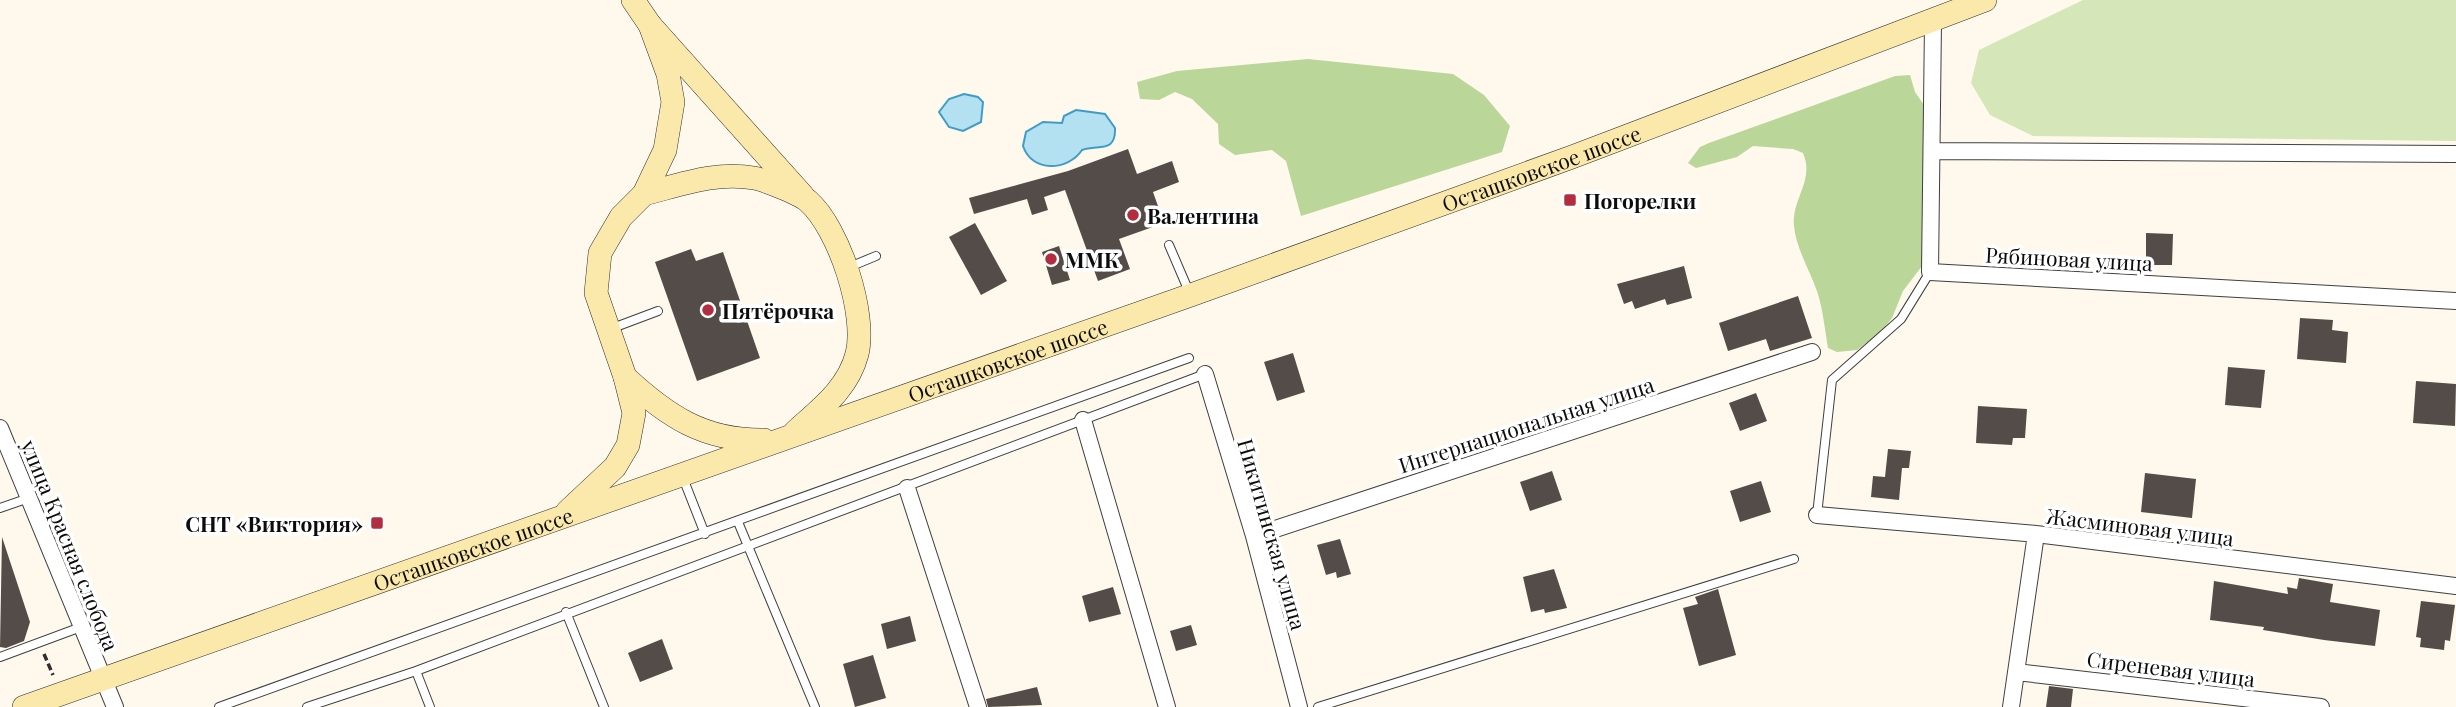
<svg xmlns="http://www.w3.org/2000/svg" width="2456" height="707" font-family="'Playfair Display',serif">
	<rect width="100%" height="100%" fill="#fef9ec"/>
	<path fill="#d5e6b8" d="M2083,0H2456V141L2033,136L1990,115L1971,83L1979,50Z"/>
	<path fill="#bad698" d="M1308,59L1453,74L1484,95L1510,126L1502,152L1301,216L1286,161L1272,150L1235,155L1219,144L1218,124L1192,99L1175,92L1159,100L1140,99L1137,82L1177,71Z
		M1910,75L1915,92L1937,124L1922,266L1903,291L1892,318L1880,333L1857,350L1837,352L1828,348C1825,330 1823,311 1818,294C1811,272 1796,249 1794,226C1791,199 1815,181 1803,153L1793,149L1753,146L1737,157L1696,168L1688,163L1700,147L1709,143L1895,76Z"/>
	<path fill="#b4e1f2" stroke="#3f9dc5" stroke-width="2" d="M964,94L978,97L983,102L981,122L963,131L949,127L939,112L949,99Z
		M1076,110L1105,114L1115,128C1116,154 1098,144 1082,150C1068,171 1032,173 1023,146L1026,132L1043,122L1062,123L1064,116Z"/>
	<path fill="#544c49" d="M1128,149L1137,174L1172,161L1179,182L1153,192L1164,223L1119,239L1130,269L1098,281L1065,190L1044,197L1048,210L1032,215L1027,199L974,214L969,198L1068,171Z
		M975,223L1007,281L981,295L949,237Z
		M2146,233L2173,234L2172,265H2146Z
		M1059,246L1070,280L1052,285L1042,252Z
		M691,249L696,261L723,252L760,358L697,381L655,262Z
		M1684,266L1692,298L1667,305L1665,299L1635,309L1632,301L1624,304L1617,284Z
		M1798,296L1812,338L1770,351L1766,339L1728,351L1719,323Z
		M2300,318L2333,320L2332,330L2348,332L2346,363L2297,359Z
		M1293,353L1305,392L1277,401L1264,362Z
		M2228,367L2265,370L2261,408L2225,405Z
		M2416,381L2456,384L2455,426L2413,423Z
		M1756,393L1767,421L1740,431L1729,403Z
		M1978,406L2027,409L2025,438H2013L2012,445L1976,443Z
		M1888,449L1911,451L1909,468H1902L1899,500L1871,497L1873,476L1885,477Z
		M1552,471L1562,500L1530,511L1520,482Z
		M2145,473L2196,479L2192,518L2141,512Z
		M1761,481L1771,512L1740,522L1730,491Z
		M2,537L30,622L24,641L6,648L0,647Z
		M1340,539L1351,574L1337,578L1336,572L1326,575L1317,545Z
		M1554,569L1567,608L1545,613L1544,609L1531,612L1523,577Z
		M2299,578L2333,584L2330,602L2380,610L2375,646L2324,640L2263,630L2264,627L2210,620L2214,581L2288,594L2287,587L2297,589Z
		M1113,587L1121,614L1089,622L1082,596Z
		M1718,589L1736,655L1699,666L1683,608L1698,604L1695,597Z
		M2421,601L2455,605L2450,641L2445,640L2444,650L2420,647L2421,638L2416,637Z
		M910,616L916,641L887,649L881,624Z
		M1191,625L1197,645L1176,651L1170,631Z
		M662,639L673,669L640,682L628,653Z
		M873,655L886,698L855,707L843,664Z
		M2049,686L2073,689L2071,707H2046Z
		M1037,687L1042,705L988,707L986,699Z"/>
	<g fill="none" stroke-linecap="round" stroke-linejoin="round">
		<defs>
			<path id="service" d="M1169,245L1190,294
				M847,268L876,256
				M610,329L658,311
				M683,478L705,534
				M0,508L29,498
				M1817,515L1832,380L1901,319L1930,272
				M738,522L815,707
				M566,612L604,707
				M0,657L81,627
				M416,671L430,707
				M219,707L1189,358
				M307,707L416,671L1205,374
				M1318,707L1794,559"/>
			<path id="minor" d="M1933,22L1930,272L2456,301
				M1932,151L2456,154
				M1205,374L1254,536L1299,707
				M1083,420L1167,707
				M0,428L115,707
				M907,488L978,707
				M1817,515L2036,534L2456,586
				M1254,536L1812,352
				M2016,672L2321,707
				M2011,707L2036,534"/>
			<g id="secondary">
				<path d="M633,0L650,25L803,196"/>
				<path d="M644,194C680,185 716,171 754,178C765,180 800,194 808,201C839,228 867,314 857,354C848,389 820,409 795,432"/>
				<path d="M625,377C667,416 704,441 764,440"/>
				<path d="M567,512L615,467L628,445L634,413L625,377L596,293L600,253L621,217L644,194L665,150L673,102L668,74L650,25"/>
				<path id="s1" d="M24,707L1191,295L1572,157L1985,0"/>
			</g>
		</defs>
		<use href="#service" stroke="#3f3f3f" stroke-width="10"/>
		<use href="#minor" stroke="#3f3f3f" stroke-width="18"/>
		<use href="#secondary" stroke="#2e2e2e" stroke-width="24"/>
		<path stroke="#2e2e2e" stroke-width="3.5" stroke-dasharray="7 3.5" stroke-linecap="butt" d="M44,654L53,675"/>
		<use href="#service" stroke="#fff" stroke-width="8"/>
		<use href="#minor" stroke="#fff" stroke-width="16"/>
		<use href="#secondary" stroke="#fae9ab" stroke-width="23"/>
	</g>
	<g fill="#b32d41" stroke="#fff" stroke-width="2.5">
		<rect x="1563" y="193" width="14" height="14" rx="3.5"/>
		<circle cx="1133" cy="215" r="7"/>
		<circle cx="1051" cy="259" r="7"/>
		<circle cx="708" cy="310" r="7"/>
		<rect x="370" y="516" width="14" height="14" rx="3.5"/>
	</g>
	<g text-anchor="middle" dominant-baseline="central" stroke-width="7" stroke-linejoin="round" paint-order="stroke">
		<g font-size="21" fill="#0c0c0c" stroke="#fff">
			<text stroke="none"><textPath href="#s1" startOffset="1610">Осташковское шоссе</textPath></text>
			<text transform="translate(2069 258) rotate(3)">Рябиновая улица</text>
			<text stroke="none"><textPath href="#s1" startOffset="1043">Осташковское шоссе</textPath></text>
			<text transform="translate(1526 424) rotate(-18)">Интернациональная улица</text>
			<text transform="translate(2140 526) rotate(7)">Жасминовая улица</text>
			<text transform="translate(1273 534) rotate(74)">Никитинская улица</text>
			<text transform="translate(71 545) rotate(68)">улица Красная слобода</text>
			<text stroke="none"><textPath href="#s1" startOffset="476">Осташковское шоссе</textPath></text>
			<text transform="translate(2171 668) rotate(7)">Сиреневая улица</text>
		</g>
		<g font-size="21" font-weight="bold" fill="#0c0c0c" stroke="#fff" text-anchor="start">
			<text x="1584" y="200">Погорелки</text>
			<text x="1147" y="215">Валентина</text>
			<text x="1065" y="259">ММК</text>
			<text x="722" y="310">Пятёрочка</text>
			<text x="363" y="523" text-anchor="end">СНТ «Виктория»</text>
		</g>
	</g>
</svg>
